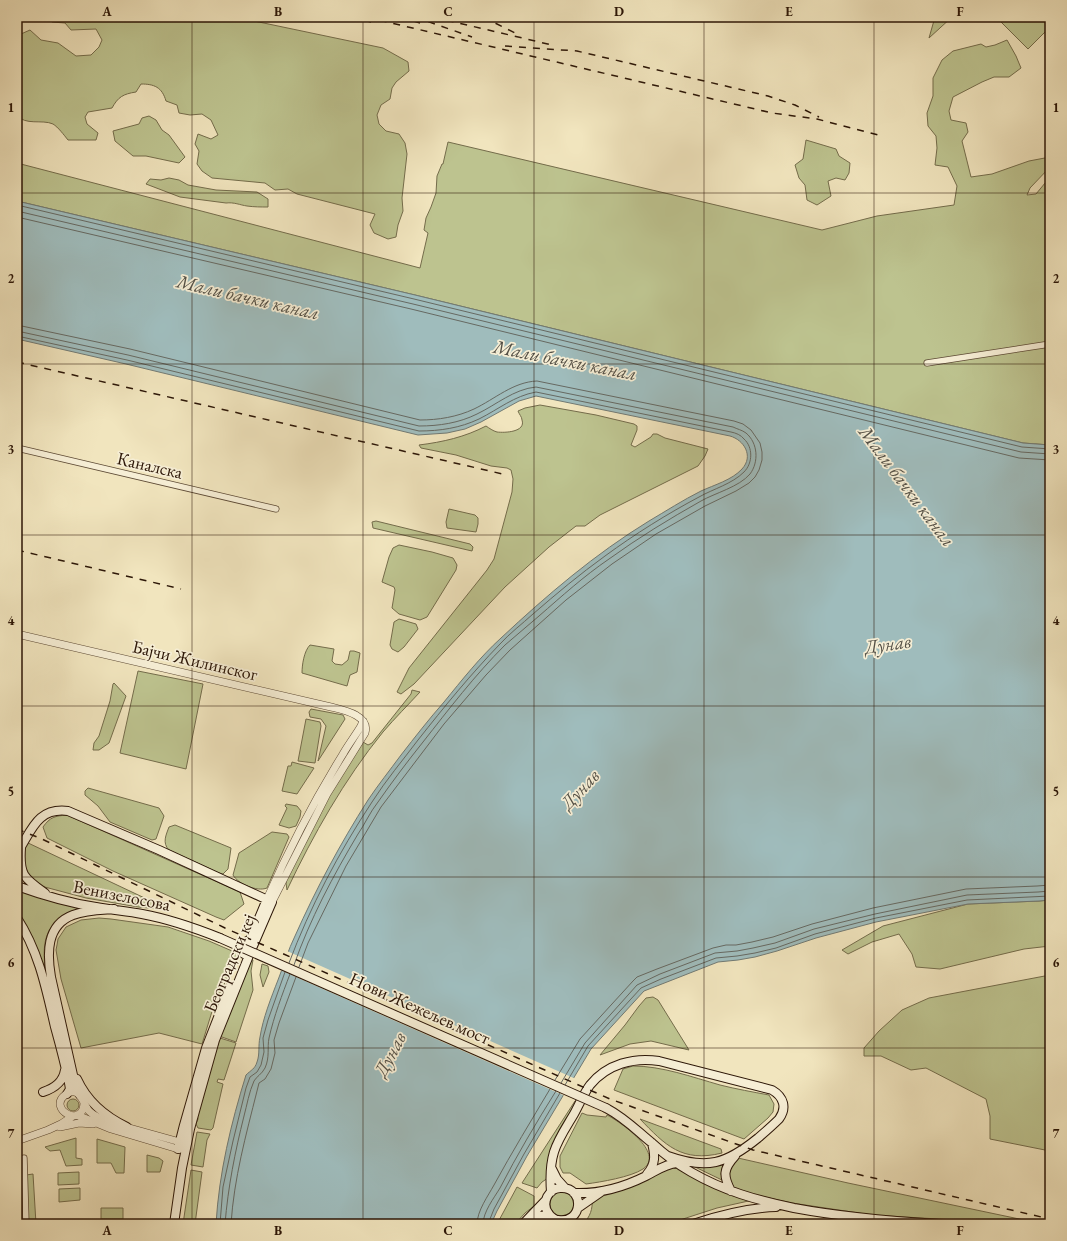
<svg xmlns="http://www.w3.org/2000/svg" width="1067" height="1241" font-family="'EB Garamond',serif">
	<rect width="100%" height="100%" fill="#f1e5be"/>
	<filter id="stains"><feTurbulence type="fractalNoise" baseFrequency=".005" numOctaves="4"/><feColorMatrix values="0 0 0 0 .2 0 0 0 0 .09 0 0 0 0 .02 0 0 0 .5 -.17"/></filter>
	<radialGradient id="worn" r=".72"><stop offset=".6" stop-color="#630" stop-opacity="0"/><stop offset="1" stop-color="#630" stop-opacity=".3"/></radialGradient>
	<path fill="#bdc38f" stroke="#746c4b" d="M46,17H235L383,48L408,62L409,71L396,82L392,88L390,99L381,105L377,115L379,124L386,131L399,134L405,143L407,154L402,198L403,211L398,225L396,237L388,239L374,233L370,225L375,214L297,194L288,189L275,190L265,183L212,178L202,171L197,164L199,151L195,144L198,134L211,139L218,135L211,120L202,114L190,115L179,113L177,105L166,101C162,87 154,84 141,84L136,92C123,94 118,97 112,108L88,112L85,117L87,124L98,133L96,140H68C64,135 58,127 53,124C42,119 25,126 17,115V49L21,34L30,30L41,40L58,43L76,56L91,55L99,47L102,40L96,29L71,30L65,23L52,22Z
		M935,17H952L929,38Z
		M996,17H1050V27L1028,49Z
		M1007,40L1016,56L1021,68L1009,77H994L982,82L953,97L949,111L951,120L966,123L968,132L962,141L971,177L992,174L1029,161L1050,157V167L1030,188L1027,195L1036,194L1050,177V445L1023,443L415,295L17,201V163L420,268L428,233L424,230L426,218L431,207L436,193L437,176L442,164H443L448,142L822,230L877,216L954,205L957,186L948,167L935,165L937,148L936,136L928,126L927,113L933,96V78L942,60L953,51L981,44L986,47L995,45Z
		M149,116L156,120L162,130L169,135L185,157L179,163L146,156H133L115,141L113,131L139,124L142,118Z
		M806,140L836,149L839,156L850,163L849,173L845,180L836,178L828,181L831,196L817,205L807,200L805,185L799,178L795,165L803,159Z
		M169,178L179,180L188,185L216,190L257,192L268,199V207C261,207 254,207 247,206C240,205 234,202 226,203L180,197L146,184L150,179L161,180Z
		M540,405L596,415L634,424L637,426V430L631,445L635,447L651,437L653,434H657L665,438L708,449L705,456L698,466L600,515L585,526H576L549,547L505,587L414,684L401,694L397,692L409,668L487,570L494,559L512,492L513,479L511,470L507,468L491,466L456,455L421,448L419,445C443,442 465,437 486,426C489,428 493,431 497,432C505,433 526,432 522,420C522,417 519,414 518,411L525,408Z
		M449,509L475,515L478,518V524L476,532L447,528L446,522Z
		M376,521L470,544L473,547L472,551L373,528L372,522Z
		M399,545L432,552L453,558L457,565L456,570L427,617L420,620L399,614L392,608L395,590L394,587L382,582L389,557L393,548Z
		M399,619L416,624L418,629L404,647L398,652L392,649L390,645L394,622Z
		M310,645L334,649L332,661L335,664L342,665L348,660L350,651H354L360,653L357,672L350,675L347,686L302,673C302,665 304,651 310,645Z
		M138,671L203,684L186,769L120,753Z
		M114,683L126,696L109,743L99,750H93L94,743L99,736L110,701L113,684Z
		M412,690L420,692C408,705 395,718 383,732C344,780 313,835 287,890L286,883L287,878L331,792L363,742L368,745L372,743L411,694Z
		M311,709L343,715L345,719L318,761L326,726L321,719L310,717L309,712Z
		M306,719L320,722L321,726L315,763L298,761Z
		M292,762L314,768L297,794L282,791L288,766H291Z
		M88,788L159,808L164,816L156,839L152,840L110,822L98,806L85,795V791Z
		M286,804L297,806L301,811L300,817L296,826L289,828L279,825L287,808L285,806Z
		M67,815L240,892L244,904L224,920L216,917L113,871L47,838L43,827C50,817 55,816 67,815Z
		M175,825L231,848L228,869L223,874L219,873L169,850C162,843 166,835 169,827Z
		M272,832L287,834L289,837L267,888C257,892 238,884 233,875L239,853Z
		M26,842L170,910L138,907L86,898L41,886L23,870V849Z
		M17,889L84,908C77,912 59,919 54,924C41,938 44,958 46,975L17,915Z
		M1050,900V946L1024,949L940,969L916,967L912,954L899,934L872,942L848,954L842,950L883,926L968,904L1039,901Z
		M99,918L111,919L168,927L209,941L239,954L214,1005L202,1044L159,1033L81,1048L61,979L56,950L57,945L58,939L66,927L81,920Z
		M249,959L253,960L251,971L253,990L236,1042L219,1036Z
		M262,964L268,966L269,972L263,987L260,975Z
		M1050,975V1151L990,1139V1116L986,1099L926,1068L911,1070L881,1056H864V1048L879,1031L902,1010L929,998Z
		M653,997L658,1000L689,1050L651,1041L630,1044L600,1055L625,1025L639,1006L646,998Z
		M220,1038L236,1043L224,1080L218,1079L217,1082L223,1084L213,1128L211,1130L198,1128L196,1124L198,1119L197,1114Z
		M633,1066C662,1066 692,1077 720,1085C736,1089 753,1092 769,1095L774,1104L773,1112L768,1118L744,1139L614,1090L623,1069Z
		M67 1105a6 6 0 1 1 12 0a6 6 0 1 1-12 0Z
		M575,1101L579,1103L561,1134L548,1178L542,1182L537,1188L522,1183Z
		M582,1113L587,1115L606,1117L607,1115C619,1121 666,1153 643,1169C631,1177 601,1182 586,1184L570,1173H563L560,1167V1156Z
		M640,1119L721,1149L722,1153C682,1163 665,1145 640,1119Z
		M197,1132L210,1134L207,1140L203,1167L191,1165Z
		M76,1138V1158L82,1159V1165L66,1166L60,1150L50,1151L45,1147Z
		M97,1139L125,1147L124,1173H116L111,1163H97Z
		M147,1155L159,1158L163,1161L160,1172H147Z
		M738,1158L848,1183L1043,1224H993L955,1220L872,1215L792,1203L751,1194L734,1188L729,1179L728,1174L734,1160Z
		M725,1162L721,1174L724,1181L693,1166Z
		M677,1164L753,1200L717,1208L683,1219L674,1224H583C590,1217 593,1209 592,1199Z
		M191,1170L202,1172L195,1224H183Z
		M79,1172V1184L58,1185V1173Z
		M33,1174L36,1224H27L26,1175Z
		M517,1187L534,1196V1206L525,1213L515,1224H497Z
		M80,1188V1200L59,1202V1189Z
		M550 1204a12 12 0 1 1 24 0a12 12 0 1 1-24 0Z
		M101,1208H123V1219H101Z"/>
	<path fill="#9fbcbc" stroke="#717a74" d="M17,201L415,295L1023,443L1050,445V900L1039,901L968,904L876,922L816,938L777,951L755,957L738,960L718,962L644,991L591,1049L527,1156L497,1211L491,1224H216C219,1173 231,1123 246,1075C251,1070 255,1069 257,1062C260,1054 258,1046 260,1037C263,1018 271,998 278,980C284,965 288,950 295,936C316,889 340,844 368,800C378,785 390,770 401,755C415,737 429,719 444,702C462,680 480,657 501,638C547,595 595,554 649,521C666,511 683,500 701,491C714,485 732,480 742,469C754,456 744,440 730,436L536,396L519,401L481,422L465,429L447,433L418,435L126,364L17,339Z"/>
	<path fill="#f1e5be" d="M287,951L576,1079L565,1096L280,970Z"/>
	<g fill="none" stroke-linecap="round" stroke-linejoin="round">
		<path stroke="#666962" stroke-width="1" d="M17,205L414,299L1022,447L1050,449
			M17,211L413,304L1021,452L1050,454
			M17,217L411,309L1019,458L1050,460
			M17,325L130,349L420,420C438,420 457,417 474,409C495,399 513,382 537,381L734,421L743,424L751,430L760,443L762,452V460L759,470L755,477L749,483L736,491L705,506L656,534L612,564L566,600L510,650L486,675L444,724L381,807L346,866L308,943L299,967
			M17,331L128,355L419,426C439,426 459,423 477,414C496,405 514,389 536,387L733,427C737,429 742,430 746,433C758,443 759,462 750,474C739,487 715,493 701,501C669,519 638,538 609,559C584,576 562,596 539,616C528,626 516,635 505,645C475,675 449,709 423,742C407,762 392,782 378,802C370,812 365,824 358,834C333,876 310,919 294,965
			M17,336L127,360L419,431C440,431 460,428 479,419C499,409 514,396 536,392L731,432C736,433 741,435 744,439C753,447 753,463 744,472C732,484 713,489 699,497C667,514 635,534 605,556C580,574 556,594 533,614C522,624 510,633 500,644C471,674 444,707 418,740C403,760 386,780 372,802C339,852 310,907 289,963
			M555,1080L580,1039L633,981L637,977L657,969L713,948L726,945H736L752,942L773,937L812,924L873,908L966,889L1037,886L1050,885
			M561,1083L585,1043L637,985L660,974L715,953L737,951L753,948L775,943L814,929L875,914L967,895L1038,892L1050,891
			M565,1085L588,1046L641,988L661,979L716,958L737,956L755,953L776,948L815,934L876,918L967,900L1050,896
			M220,1224L223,1187L233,1141L246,1088L250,1077L257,1072L261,1065L264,1052L263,1038L268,1020L285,972
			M225,1224C228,1187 235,1152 244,1116C247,1105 249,1092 254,1081C256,1077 262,1074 265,1068C270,1057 267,1048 269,1038C274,1016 282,995 290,974
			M231,1224C234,1178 246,1135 257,1091L259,1083L265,1079L271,1069L275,1053L274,1040L279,1023L296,977
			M477,1224C477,1211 488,1196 494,1185C512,1152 531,1121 550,1089
			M483,1224C483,1212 494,1198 500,1188C517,1155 536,1123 556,1091
			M488,1224L494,1209L524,1154L560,1093"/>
		<defs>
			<path id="minor" d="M927,363L1050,344
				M17,448L276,509
				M24,1158L26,1224"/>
			<path id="tertiary" d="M17,634L331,707C343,710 370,715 365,733L327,794L272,902
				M267,899C289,849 314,801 343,754C348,745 355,736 361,726L363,721
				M77,1115L111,1129L178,1149H181L186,1147L180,1142L108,1122C101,1119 94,1116 89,1111C83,1104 80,1084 65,1095C47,1109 84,1130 84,1102
				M60,1127L79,1123L93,1124
				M17,1141L48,1130L61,1124L73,1116"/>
			<path id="secondary" d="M21,848C19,875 24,878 45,893
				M17,853C31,833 36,807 68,811L159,850L272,902L250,953L215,1040L190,1129L182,1168L174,1224
				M17,886C42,895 69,903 96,907C111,910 127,911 142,914C169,919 195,928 220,938
				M17,918C39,952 46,988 55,1027C60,1045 65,1064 69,1083L70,1089L67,1094
				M244,954L267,899
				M77,1079C87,1101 106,1117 127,1127
				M43,1092C55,1088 63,1082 65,1070
				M80,1095L75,1084L51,977C47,954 46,925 73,915C86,910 100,910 114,909
				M606,1108C625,1118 636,1130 652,1143C664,1154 677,1164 691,1172C724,1191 756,1200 794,1208C842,1217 890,1221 939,1224
				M178,1149L184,1125L206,1048L230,987
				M552,1169L557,1179L565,1188
				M647,1174C656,1164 655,1155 652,1143
				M731,1191C723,1176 723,1169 735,1156
				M551,1192C550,1179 550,1165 554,1152C558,1139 567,1126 574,1114C579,1105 584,1093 590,1085C607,1064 634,1057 659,1061L772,1090C784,1097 787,1108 779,1119C772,1126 765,1132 758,1138C726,1164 707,1170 668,1156
				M574,1193C599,1194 624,1187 646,1176C656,1171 665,1164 677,1163
				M578,1208L601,1192
				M558,1220C583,1224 585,1188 562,1188C549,1187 540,1203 549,1214C552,1219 559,1221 564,1224
				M528,1222L540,1216L549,1215
				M523,1224L545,1201
				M693,1224C720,1215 747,1208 776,1207"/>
		</defs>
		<use href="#minor" stroke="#5d4a35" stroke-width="7"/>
		<use href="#tertiary" stroke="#5d4a35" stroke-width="8"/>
		<use href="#secondary" stroke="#2c1607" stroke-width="10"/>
		<use href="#minor" stroke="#f6eed5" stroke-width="5.5"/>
		<use href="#tertiary" stroke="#f6eed5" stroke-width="7"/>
		<use href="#secondary" stroke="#f6eed5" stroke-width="8"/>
		<path stroke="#2c1607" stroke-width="1.5" stroke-dasharray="7 7" stroke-linecap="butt" d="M351,17L371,22
			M366,17L772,113L817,119L878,135
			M401,17L420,23
			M415,17L472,37
			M433,17L552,45
			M483,17L515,33
			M505,46L577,51L768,96L795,105L819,117
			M17,362L507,475
			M17,550L181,589
			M17,829L42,839L225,928L610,1099L753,1150L1050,1219"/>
		<defs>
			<path id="secondary-bridge" d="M220,938L606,1108"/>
		</defs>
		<use href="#secondary-bridge" stroke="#2c1607" stroke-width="10" stroke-linecap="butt"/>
		<use href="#secondary-bridge" stroke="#f6eed5" stroke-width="8"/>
	</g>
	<path fill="none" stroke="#2c1607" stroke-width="1" stroke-opacity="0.55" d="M192,17V1224M363,17V1224M534,17V1224M704,17V1224M874,17V1224M17,193H1050M17,364H1050M17,535H1050M17,706H1050M17,877H1050M17,1048H1050"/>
	<g text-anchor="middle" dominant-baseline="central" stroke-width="3.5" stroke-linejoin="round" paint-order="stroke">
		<g font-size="18" fill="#2c1607" stroke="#f6eed5">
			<text transform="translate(150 465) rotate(13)">Каналска</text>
			<text transform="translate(195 660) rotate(13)">Бајчи Жилинског</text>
			<text transform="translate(122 895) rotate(11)">Венизелосова</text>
			<text transform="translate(229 963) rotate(-67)">Београдски кеј</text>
			<text transform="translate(420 1008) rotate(24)">Нови Жежељев мост</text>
		</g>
		<g font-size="19" font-style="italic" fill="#545046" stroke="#f6eed5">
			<text transform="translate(248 297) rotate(13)">Мали бачки канал</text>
			<text transform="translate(565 360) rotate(11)">Мали бачки канал</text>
			<text transform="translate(907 486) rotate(53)">Мали бачки канал</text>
			<text transform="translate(888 644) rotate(-8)">Дунав</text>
			<text transform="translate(580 789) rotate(-47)">Дунав</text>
			<text transform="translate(390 1054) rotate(-62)">Дунав</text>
		</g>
	</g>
	<rect width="1067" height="1241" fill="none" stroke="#f1e5be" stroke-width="44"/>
	<rect x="22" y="22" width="1023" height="1197" fill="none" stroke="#2c1607" stroke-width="1.5"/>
	<g font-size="13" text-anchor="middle" font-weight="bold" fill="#2c1607">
		<text x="107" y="16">A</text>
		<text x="278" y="16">B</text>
		<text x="448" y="16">C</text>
		<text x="619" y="16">D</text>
		<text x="789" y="16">E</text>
		<text x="960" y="16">F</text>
		<text x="11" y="112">1</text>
		<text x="1056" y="112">1</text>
		<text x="11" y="283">2</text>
		<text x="1056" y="283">2</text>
		<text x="11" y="454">3</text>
		<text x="1056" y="454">3</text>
		<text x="11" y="625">4</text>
		<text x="1056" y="625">4</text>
		<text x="11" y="796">5</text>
		<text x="1056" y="796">5</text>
		<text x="11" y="967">6</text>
		<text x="1056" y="967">6</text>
		<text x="11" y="1138">7</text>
		<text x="1056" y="1138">7</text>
		<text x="107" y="1235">A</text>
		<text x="278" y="1235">B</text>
		<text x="448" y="1235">C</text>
		<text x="619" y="1235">D</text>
		<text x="789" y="1235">E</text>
		<text x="960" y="1235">F</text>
	</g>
	<rect width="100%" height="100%" filter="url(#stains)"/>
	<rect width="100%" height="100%" fill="url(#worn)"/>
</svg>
